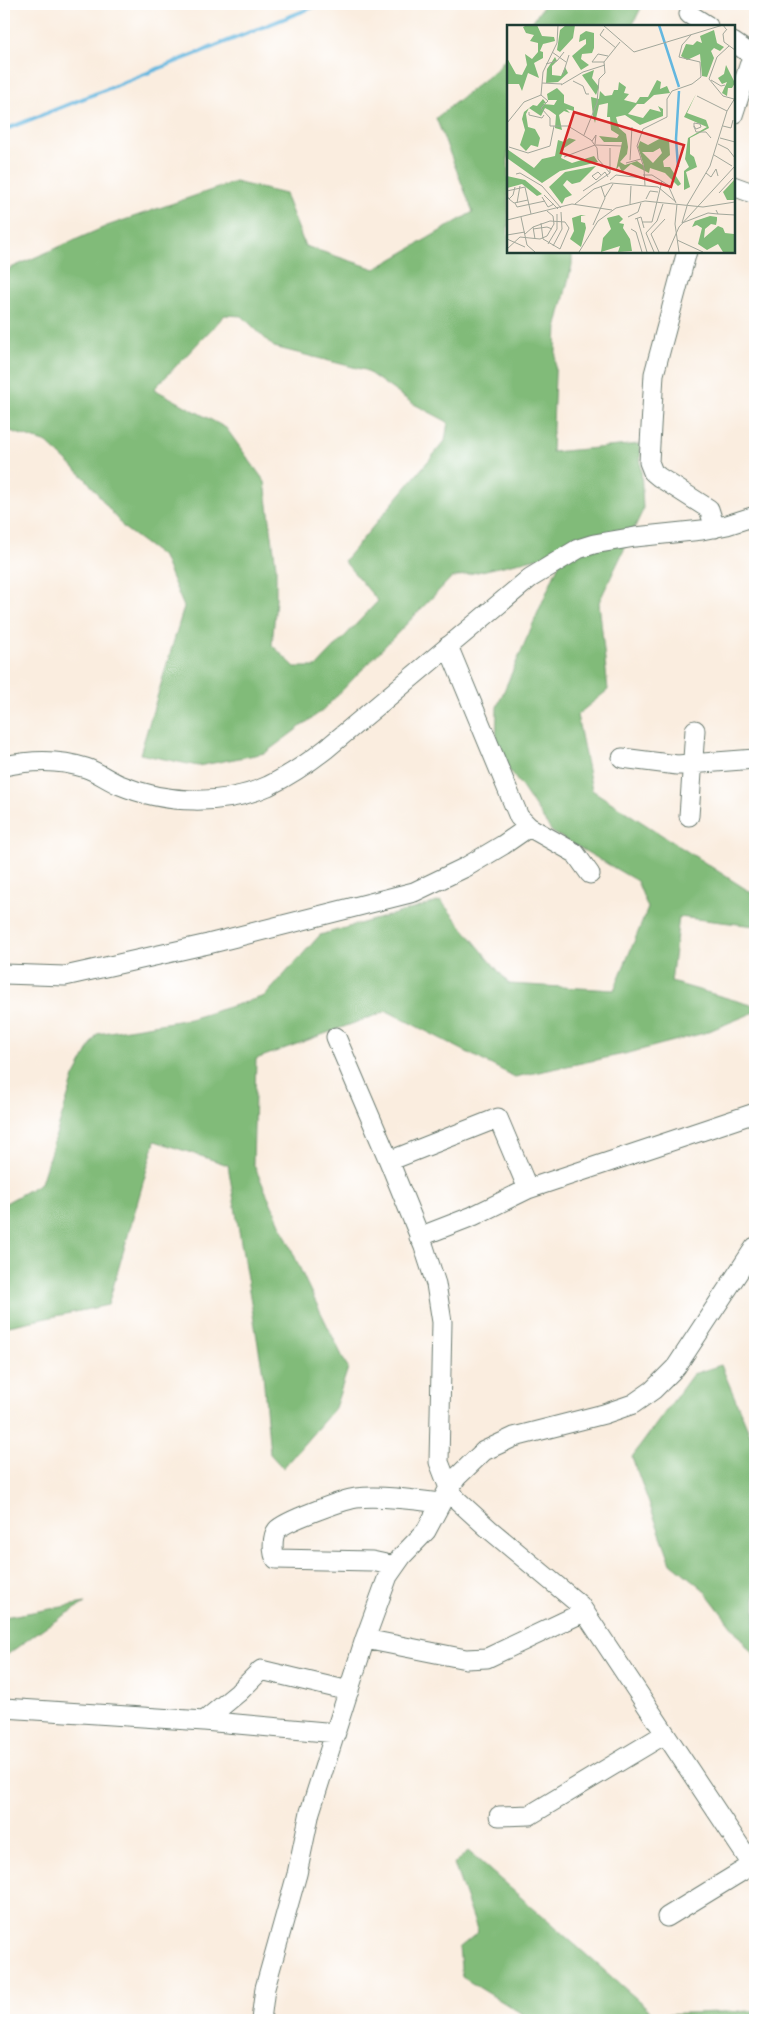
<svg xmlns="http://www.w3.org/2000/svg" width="759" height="2024" font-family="Alegreya,serif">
	<rect width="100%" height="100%" fill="#fff"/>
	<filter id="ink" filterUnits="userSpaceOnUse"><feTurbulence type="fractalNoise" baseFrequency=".02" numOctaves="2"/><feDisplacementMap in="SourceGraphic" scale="10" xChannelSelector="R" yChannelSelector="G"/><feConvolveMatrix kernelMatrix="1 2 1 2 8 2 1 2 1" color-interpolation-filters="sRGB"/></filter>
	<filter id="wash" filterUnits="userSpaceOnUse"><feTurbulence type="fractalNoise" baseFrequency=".0096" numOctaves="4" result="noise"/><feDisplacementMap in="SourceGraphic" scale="20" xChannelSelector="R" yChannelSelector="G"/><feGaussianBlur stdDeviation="1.12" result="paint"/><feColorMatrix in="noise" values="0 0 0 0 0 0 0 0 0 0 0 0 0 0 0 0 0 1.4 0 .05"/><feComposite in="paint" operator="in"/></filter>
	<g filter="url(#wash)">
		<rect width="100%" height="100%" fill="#faeddf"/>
		<path fill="#81bb79" stroke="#507c56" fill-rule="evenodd" d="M545,4H643L632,26H529Z
			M508,55V251H572V265L557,325L552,452L640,444L643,510L599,602L608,690L577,715L592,790L755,895V926L679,917L671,982L755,1006V1012L704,1033L629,1053L515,1077L387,1011L256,1059L253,1163L307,1284L348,1368L335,1408L283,1468L270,1454L263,1374L228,1165L155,1141L108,1305L4,1327V1204L41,1183L74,1077L97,1034L190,1019L265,996L320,935L441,901L509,984L614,990L648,908L637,881L552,832L522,787L496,753L497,707L564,552L451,578L323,710L265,753L198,766L140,754L184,607L163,557L124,528L86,479L47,443L4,429V271L107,226L235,182L285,194L305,246L375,269L473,212L436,118L496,70ZM225,315L242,316L274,347L365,370L412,403L448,422L445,441L344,561L378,601L316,667H295L272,645L276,600V567L265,482L226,428L154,389Z
			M721,1365L755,1446V1657L703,1589L671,1563L632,1457L693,1374Z
			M85,1603L45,1627L4,1657V1617Z
			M468,1851L654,2014L755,2011V2020H532L462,1977L459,1948L478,1932L454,1864Z"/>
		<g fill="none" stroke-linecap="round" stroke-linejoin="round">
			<path stroke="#63b7df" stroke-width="4" d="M4,130L321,4"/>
		</g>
	</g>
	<g filter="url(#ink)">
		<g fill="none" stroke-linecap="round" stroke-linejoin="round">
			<defs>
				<path id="minor" d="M689,14L708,26
					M733,42L755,57
					M733,115L749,66L755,56
					M733,186L755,194
					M687,251L654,374L649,462L653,472L659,477L709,509L715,528
					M448,646L519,817L529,827L575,853L590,874
					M622,758L677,765L755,759
					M4,766C31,760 59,759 86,768C98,772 108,780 120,785C165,804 223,806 268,786C289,776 308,763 326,749L530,578L578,549L594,544L635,537L702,530L727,525L755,516
					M689,816L695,730
					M4,974L65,976L208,944L414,892L466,867L503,845L529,827
					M336,1037L389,1161L424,1247L436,1284L442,1322L439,1462L449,1488L456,1499L489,1529L580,1605L755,1869
					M389,1161L498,1118L528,1189
					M419,1237L473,1216L528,1189L755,1113
					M395,1566L372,1561L276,1559C272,1553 272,1536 277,1530C285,1521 343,1500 356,1498C381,1495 417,1500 441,1503
					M365,1639L466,1659L487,1658L584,1612
					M4,1708L204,1721L336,1733
					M204,1721L238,1693L261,1670L349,1691
					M499,1816L530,1815L665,1734
					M667,1917L752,1865
					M261,2020L265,1988L297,1874L310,1812L365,1639L388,1576L402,1556L426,1531L449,1488L457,1477L484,1451L514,1437L604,1414L633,1404L653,1390L676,1367L755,1247"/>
			</defs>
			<use href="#minor" stroke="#6c7b70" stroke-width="21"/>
			<use href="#minor" stroke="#fff" stroke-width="19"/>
		</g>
	</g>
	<g transform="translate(507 25)">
		<rect width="228" height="228" fill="#faeddf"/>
		<path d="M20,0H30L35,11L47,12L48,16L36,19L33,26L36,27V33L27,38L32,53L21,48L15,66L12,59H0V33L9,49L15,50L20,40L18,29L25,34L31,27V18L23,16L27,10L19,8L16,2ZM59,0H68L66,13L53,27L50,25L53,5ZM207,5L210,18L217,22L213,26L207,23L204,26L207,33L200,52L195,51L193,29L180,35L174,31L179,19L186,20L190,16L195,18L193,11ZM79,6L87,8V23L85,28L75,29L74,34L82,40L74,45L65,31L79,19V14L72,17L73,10ZM48,32L50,36L45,41V50L54,51L58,42L61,48L51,57L39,58L40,44ZM219,40L228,58L225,63H221L220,71L215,68L220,57L215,59L211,53L217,49ZM87,45L85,53L92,62L89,70L75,50ZM150,55L154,57L153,64L160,61L163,68L147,70L137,79H130L121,89L136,93L143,84L154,87L151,81L156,84V91L133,100L118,90L109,92L112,103L119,109L121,122L120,129L113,137L118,140L130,136L137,141L131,122L133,116L141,120L154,113L162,114L163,130L156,136L157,142H163L174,159L171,161L158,148L143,143L142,148L124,139L115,147L112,141L109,145L115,117H97L92,111L110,113L112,110L104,105L103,92H100L101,78L92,80L88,98L86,91L84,72L92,74L93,66L98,71L105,70L107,65H111L112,57L119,62L117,68L122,69L117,75L129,78L133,72H141ZM153,123L155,128L146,138L135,127H146ZM50,63L57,70V78L67,82V86L59,84L63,88L57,86L52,90L55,105L48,103L49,90L42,85L38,83L34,91L22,83L19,89L21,102L28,104L33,113L31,122L24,120L19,126L13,120L18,105L15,94L17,87L26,80L30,81L36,74L39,78L36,79L47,80L50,75H41L40,69ZM189,69L180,88L199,95L202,103L183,113V129L187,132L190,142L179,147L183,162L177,165V146L182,142L178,134L181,113L200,102L177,92ZM62,113L69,115L57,123L54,133L65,138L87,131L91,137L53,146L35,158L0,133V124L27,143L35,134L48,131L51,115L57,117ZM89,141L73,157L65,159L60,155L56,160L65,170L58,173L55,179L42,162L58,147ZM0,151L18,155L35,169L30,171L15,159L0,163ZM227,155V175H220L216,167ZM74,190H79L74,191V197L78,198L79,203L74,222L63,214L67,206L65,193ZM112,190L116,194L112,198L117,199L116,203L123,214L125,226L111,227L113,221L94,227L96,213L104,204L100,193ZM203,191L210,192V195L209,200L204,199L198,204L197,213L211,201L216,203L218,208L227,209V227H216L211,219L200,225L191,219L195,203L190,200L185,202L188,196Z" fill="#81bb79" fill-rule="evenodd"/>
		<path fill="none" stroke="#63b7df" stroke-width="2.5" d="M152,0L172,62M171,142L169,114L172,66"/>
		<path fill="none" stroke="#a2a79b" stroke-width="1" d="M96,0L127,27L216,0L219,4M97,4L93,10L109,23M220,4L216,9L217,17L228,25M222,21L210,32L202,54L216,71L227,74M45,27L59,37M97,37H85L91,29L101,31M39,39L50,36L57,27M56,49L62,30M204,55L214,61L218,60M66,56L76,61L79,69H82M35,58L55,59M54,60L76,47L98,40M34,70L41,76L34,83L43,93V101H61L84,115L90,123L91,134L103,148L76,166M190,71L220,86M22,87V90L35,93L37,90M0,98L17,77L34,70L36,47L50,18L51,0M187,101L189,104L194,102L193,99L187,98V102L188,104L189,107H199L204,113M216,101L224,103L226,95M77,110L90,78L92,54L98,48L97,37L113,17M213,113L228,117M85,116L89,110L88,119M211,119L221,124L228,133M2,122L21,128L43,121L47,101M103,123V148M207,130L225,141M57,132L88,120L115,121M123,135L125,102M119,138L134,134M199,148L204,152L209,144L211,151M9,149L13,148L35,161L54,183M94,150L91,147L85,151L89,155L98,147L101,152M136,150H145L161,160L169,178M103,155L109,150L136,153M138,161L137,143L130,121L136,104L160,92V74L165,66L185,59L194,52L193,37L172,32L175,20L184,10M0,166L18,162L24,189M212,168L226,153M37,170L51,184M0,171L2,174L6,170L8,162M35,172L41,182L47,179M98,172L106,159M2,174L7,178L21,175M139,174L143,166L151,167M8,178L10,182L38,176M10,178L13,161M68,179L87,164L104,158L151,162L169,177M123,179L124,161M170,179L168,199L172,227M180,180L203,141L220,86L228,73M180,181L175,198L201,188L211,189M209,185L211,189L228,190M14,192L20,220L28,227M121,192L131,187L134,178M130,193L140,227M128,194L134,192L137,203M0,195L65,179L105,185M135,197H145L155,156M34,198L36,214M86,200L98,173L94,161M26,202L43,196L58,197L62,203L53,224L36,214M26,204L40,202L45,204M124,204L129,207L135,227M18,209L26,202L28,214M0,210L18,207M0,214L18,222M170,215L196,227M41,219L50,204V189M46,221L55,204L54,187M0,224L13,212L33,214L40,211L47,199L46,191L40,186M72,227L91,196L109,183L138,176L196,182L228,177M147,227L139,208L150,196L156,179M152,227L144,209L158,194M161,227L172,202L228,141"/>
		<path fill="#d62828" fill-opacity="0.15" stroke="#d62828" stroke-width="2.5" d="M67,87L177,120L164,162L54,128Z"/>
		<rect width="228" height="228" fill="none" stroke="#1f3d34" stroke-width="2.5"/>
	</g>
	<rect width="759" height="2024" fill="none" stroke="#fff" stroke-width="20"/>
</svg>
